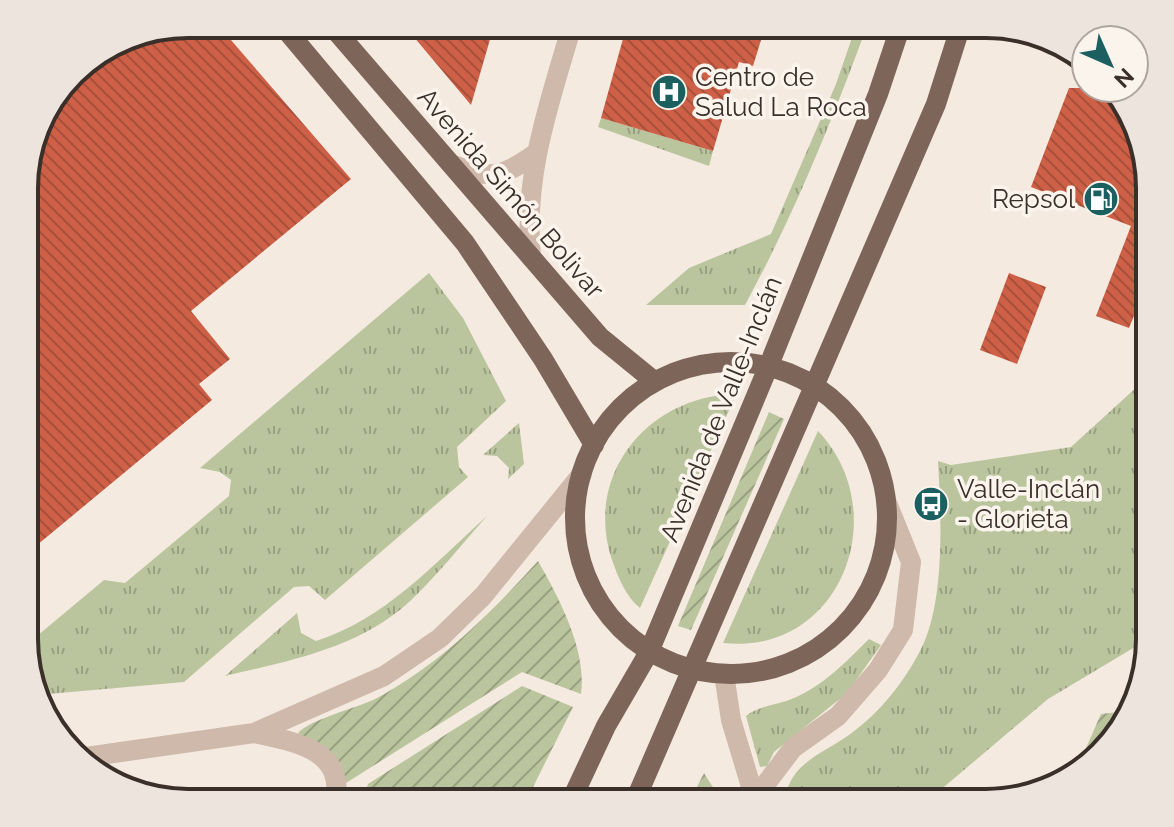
<svg xmlns="http://www.w3.org/2000/svg" width="1174" height="827" font-family="Raleway,sans-serif">
	<defs>
		<pattern id="grass-tufts" width="24" height="20" patternUnits="userSpaceOnUse" patternTransform="scale(2)"><rect width="24" height="20" fill="#bac59e"/><path d="M3 7l-1-3M5 7V3M7 7l1-3M15 17l-1-3M17 17v-4M19 17l1-3" fill="none" stroke="#98a081"/></pattern>
		<pattern id="garden-furrows" width="10" height="10" patternUnits="userSpaceOnUse" patternTransform="scale(2)"><rect width="10" height="10" fill="#bac59e"/><path d="M-1 1l2-2M0 10L10 0M9 11l2-2" fill="none" stroke="#98a081"/></pattern>
		<pattern id="building-back-hatch" width="6" height="6" patternUnits="userSpaceOnUse" patternTransform="scale(2)"><rect width="6" height="6" fill="#cd6046"/><path d="M-1 5l2 2M0 0l6 6M5-1l2 2" fill="none" stroke="#a8503b"/></pattern>
	</defs>
	<rect width="100%" height="100%" fill="#f5eae0"/>
	<path fill="url(#grass-tufts)" d="M856,26H867C832,121 794,215 745,305H646L689,268L771,234L836,84Z
		M601,118L713,151L709,166L598,127Z
		M429,273L463,318L506,401L457,447L459,467L468,477L325,600L309,586L294,587L184,682L37,695L25,660V646L104,580L125,583L229,496L231,480L220,472L200,468Z
		M1150,375V638L1048,699L925,803H785C787,762 826,753 853,732C880,712 903,683 919,653C946,605 941,515 938,461L951,465L1071,447Z
		M715,396L735,397L640,608C626,597 618,577 612,560C586,483 637,409 715,396Z
		M519,423L524,464L508,479L509,468L497,456L483,455Z
		M818,431C895,512 841,656 723,643Z
		M487,516C461,545 436,577 408,603C358,648 289,661 225,676L297,613L301,633L316,641C385,619 434,564 487,516Z
		M869,639L881,645L847,693L774,752L767,766L760,767L746,716C759,705 779,705 794,698C824,685 846,662 869,639Z"/>
	<path fill="url(#garden-furrows)" d="M769,412L784,419L691,630L678,626Z
		M538,561C559,598 587,650 581,694L522,672L346,783L298,733C310,719 358,708 377,698C441,663 490,614 538,561Z
		M522,686L573,707L525,803H362L368,784Z
		M1127,711L1116,739L1076,771L1101,714Z
		M704,773L717,794L716,803H689Z"/>
	<path fill="url(#building-back-hatch)" d="M765,27L753,66L739,62L713,151L601,118L626,28Z
		M493,29L471,105L408,30Z
		M224,32L351,179L191,311L230,359L199,384L212,400L25,555V166L46,106L80,64L135,33Z
		M1069,88H1111L1133,115L1150,178V276L1129,328L1096,316L1131,226L1031,187Z
		M1009,273L1046,287L1017,364L980,350Z"/>
	<g fill="none" stroke-linecap="round" stroke-linejoin="round">
		<path stroke="#ceb9aa" stroke-width="20" d="M451,164C490,179 500,179 535,154
			M531,257C523,177 549,104 571,29
			M724,674L731,720L756,803
			M254,733C293,742 346,748 335,803
			M79,758L254,733L384,676L440,638L483,596L582,474
			M755,798L793,748L838,716L878,670L903,630L911,562L887,503"/>
		<path stroke="#7e655a" stroke-width="20" d="M287,31L465,243L543,359L594,445
			M336,31L600,337L654,381
			M575 518a156 156 0 1 1 312 0a156 156 0 1 1-312 0Z
			M570,803L606,726L649,652L769,365L878,94L901,25
			M634,803L936,104L961,25"/>
	</g>
	<defs>
		<symbol id="hospital-disc" viewBox="-11 -11 22 22"><circle r="9.5" fill="#1c5f60" stroke="#fbf4ed"/><path d="M-5-5h3v3.5h4V-5h3V5h-3V1.5h-4V5h-3Z" fill="#fff"/></symbol>
		<symbol id="fuel-disc" viewBox="-11 -11 22 22"><circle r="9.5" fill="#1c5f60" stroke="#fbf4ed"/><path d="M-5.5-6h7V0h2V4h1.3V-2.5L3-4.5l.8-.8L6-3V5H2.5V1h-1V6h-7ZM-4.2-4.7v3.2H.2V-4.7Z" fill="#fff"/></symbol>
		<symbol id="bus-disc" viewBox="-11 -11 22 22"><circle r="9.5" fill="#1c5f60" stroke="#fbf4ed"/><path d="M-5-6H5V4H4V6H2V4H-2V6H-4V4H-5ZM-3.5-4V0h7V-4ZM-3.5 1.2v1.5H-2V1.2ZM2 1.2v1.5H3.5V1.2Z" fill="#fff"/></symbol>
	</defs>
	<g fill-rule="evenodd">
		<use href="#hospital-disc" x="649" y="72" width="40" height="40"/>
		<use href="#fuel-disc" x="1081" y="179" width="40" height="40"/>
		<use href="#bus-disc" x="911" y="484" width="40" height="40"/>
	</g>
	<g text-anchor="middle" dominant-baseline="central" stroke-width="7" stroke-linejoin="round" paint-order="stroke">
		<g font-size="26" fill="#3b2f2a" stroke="#fbf4ed" text-anchor="start">
			<text x="695" y="77">Centro de<tspan x="695" dy="30">Salud La Roca</tspan></text>
			<text x="1075" y="199" text-anchor="end">Repsol</text>
			<text x="957" y="489">Valle-Inclán<tspan x="957" dy="30">- Glorieta</tspan></text>
		</g>
		<g font-size="26" fill="#3b2f2a" stroke="#fbf4ed">
			<text transform="translate(511 193) rotate(49)">Avenida Simón Bolivar</text>
			<text transform="translate(721 409) rotate(-68)">Avenida de Valle-Inclán</text>
		</g>
	</g>
	<path d="M0 0H1174V827H0ZM188 38H986A150 150 0 0 1 1136 188V639A150 150 0 0 1 986 789H188A150 150 0 0 1 38 639V188A150 150 0 0 1 188 38Z" fill="#ece4dd" fill-rule="evenodd"/>
	<path fill="none" stroke="#3b2f2a" stroke-width="4" d="M188 38H986A150 150 0 0 1 1136 188V639A150 150 0 0 1 986 789H188A150 150 0 0 1 38 639V188A150 150 0 0 1 188 38Z"/>
	<g transform="translate(1110 64) rotate(135)"><circle r="38" fill="#fbf4ed" stroke="#aea59f" stroke-width="2"/>
	<path d="M0-6L14 30L0 20L-14 30Z" fill="#1c5f60"/>
	<text y="-12" font-size="22" font-weight="bold" text-anchor="middle" fill="#3b2f2a">N</text>
	</g>
</svg>
